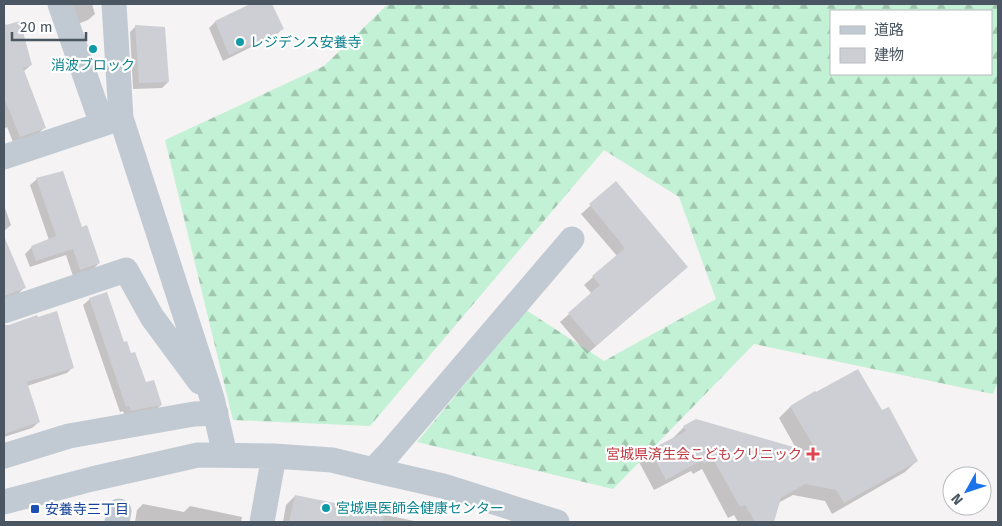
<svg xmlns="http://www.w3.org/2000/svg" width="1002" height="526" font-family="'Fira Sans','Noto Sans JP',sans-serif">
	<defs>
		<pattern id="forest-firs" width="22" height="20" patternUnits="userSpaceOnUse" patternTransform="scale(1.25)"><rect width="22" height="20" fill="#c3f1d5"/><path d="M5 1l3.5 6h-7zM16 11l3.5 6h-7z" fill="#a0c6b0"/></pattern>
	</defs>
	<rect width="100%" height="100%" fill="#f5f3f3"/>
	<path fill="url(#forest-firs)" fill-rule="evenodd" d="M388,4H998V382L993,394L754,344L613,489L417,442L526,310L604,361L716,299L679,197L604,150L370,426L233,420L165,140L324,66ZM831,11H991V74H831Z"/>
	<path fill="#0003" d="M66,4H92L95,14L88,20L75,25Z
		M253,4H271L282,29L276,35L223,61L209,28L215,22Z
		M19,23L31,65L24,71L45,127L38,134L13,142L7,127L4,129V27Z
		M136,26L168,82L162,88L133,89L130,32Z
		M37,179L81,228L99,263L93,269L73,276L66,255L30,267L25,254L32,247L49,240L30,185Z
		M616,183L687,267L587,354L560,322L592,294L584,285L617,256L581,214Z
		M4,205L11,225L4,231Z
		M4,249L13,259L24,288L18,294L4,299Z
		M90,299L131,354L145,384L161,405L154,411L125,416L123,411L120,412L83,305Z
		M4,326H8L73,367L67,373L27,386L39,422L32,428L4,437Z
		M815,393L882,412L917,461L905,472L832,514L825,501L793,495L778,503L774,519L771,522H738L734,515L728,518L702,469L693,474L691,471L654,490L639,462L651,451L673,439V438L684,427L797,450L779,418L790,407Z
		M295,496L419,522H283L286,505Z
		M143,504L184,512L190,506L242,517L241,522H135L137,510Z"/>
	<path fill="#cdcfd5" d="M250,4H272L284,29L229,55L215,21Z
		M20,21L32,65L23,68L46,128L20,137L4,98V23H5L6,25Z
		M135,25L165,27L169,82L139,83Z
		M63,171L82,227L87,225L100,263L80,270L73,249L36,261L31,246L56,236L36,178Z
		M616,181L688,267L596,346L568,313L600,285L592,276L625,248L589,204Z
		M4,236L26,288L4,296Z
		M107,292L124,342L127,341L131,353L135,352L146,382L154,380L162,405L131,411L129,406L126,407L89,298Z
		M57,311L74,368L27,382L40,422L4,434V325H9L37,315L38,317Z
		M858,369L882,410L889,407L918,461L844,503L836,490L805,484L781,498L774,522H755L745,505L740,507L713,459L704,464L702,460L666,480L650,450L686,431L683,426L696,419L818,454L790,406L815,391L816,392Z
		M295,495L384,513L383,522H289Z"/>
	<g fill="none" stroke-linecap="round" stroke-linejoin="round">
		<path stroke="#c1cad2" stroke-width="25" d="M60,4L102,124
			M121,118L212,398L225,455
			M4,157L121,118L114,4
			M4,311L126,270L152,317L200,382
			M4,456L69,436L194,414L216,413
			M373,470L390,452L572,239
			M4,502L92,479L198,455L274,456L332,460L373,470L443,486L557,522
			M117,522L119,511
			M262,522L274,456"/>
	</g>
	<g fill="#0f9aa8" stroke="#fff" stroke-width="2">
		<circle cx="240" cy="42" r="5"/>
		<circle cx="93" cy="49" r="5"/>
		<circle cx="326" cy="508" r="5"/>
	</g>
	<path fill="#e0444e" stroke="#fff" stroke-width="2" d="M810.5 446.5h5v5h5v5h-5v5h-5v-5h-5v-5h5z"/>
	<rect fill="#1a4fb4" stroke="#fff" stroke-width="2" x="30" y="504" width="10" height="10" rx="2.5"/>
	<g text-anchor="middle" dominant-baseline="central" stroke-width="4.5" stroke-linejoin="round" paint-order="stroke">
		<g font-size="14" fill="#0d838f" stroke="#fff" text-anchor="start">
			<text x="250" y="42">レジデンス安養寺</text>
			<text x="93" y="65" text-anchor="middle">消波ブロック</text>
			<text x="336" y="508">宮城県医師会健康センター</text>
		</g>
		<g font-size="14" fill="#be3a42" stroke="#fff" text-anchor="end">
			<text x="802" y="454">宮城県済生会こどもクリニック</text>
		</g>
		<g font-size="14" fill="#164399" stroke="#fff" text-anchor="start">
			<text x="45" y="509">安養寺三丁目</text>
		</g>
	</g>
	<rect width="1002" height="526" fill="none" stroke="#4a5661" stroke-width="10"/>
	<rect x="830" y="10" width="162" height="65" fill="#ffffff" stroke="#b7bbc0"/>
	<rect x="840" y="26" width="25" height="8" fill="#c1cad2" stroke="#b7bbc0"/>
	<text x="874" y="35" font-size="15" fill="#4a5661">道路</text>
	<rect x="840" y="48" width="25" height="15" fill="#cdcfd5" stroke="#b7bbc0"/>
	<text x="874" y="60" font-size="15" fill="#4a5661">建物</text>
	<g transform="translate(967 491) rotate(230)"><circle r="24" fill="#ffffff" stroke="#b7bbc0"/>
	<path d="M0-4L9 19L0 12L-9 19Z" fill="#1a73e8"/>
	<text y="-8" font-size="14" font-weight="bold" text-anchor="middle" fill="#4a5661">N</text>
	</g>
	<path d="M12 32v8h74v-8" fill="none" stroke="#4a5661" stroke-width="2.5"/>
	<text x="20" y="32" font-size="15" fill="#4a5661" stroke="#ffffff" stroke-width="4" paint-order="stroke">20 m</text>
</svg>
